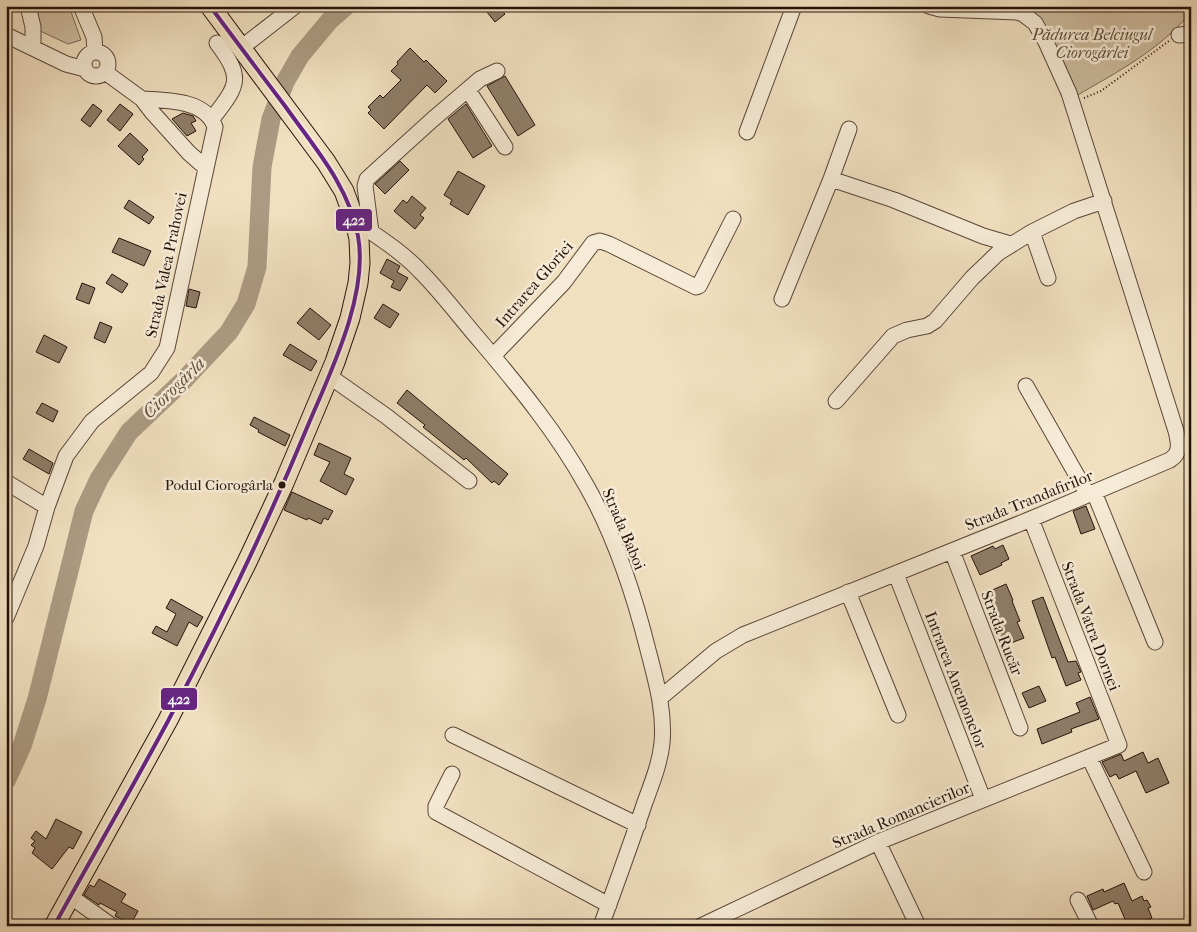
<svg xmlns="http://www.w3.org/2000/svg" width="1197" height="932" font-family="'IM FELL French Canon',serif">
	<rect width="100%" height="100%" fill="#f1e0c0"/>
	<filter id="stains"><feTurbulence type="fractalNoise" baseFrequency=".004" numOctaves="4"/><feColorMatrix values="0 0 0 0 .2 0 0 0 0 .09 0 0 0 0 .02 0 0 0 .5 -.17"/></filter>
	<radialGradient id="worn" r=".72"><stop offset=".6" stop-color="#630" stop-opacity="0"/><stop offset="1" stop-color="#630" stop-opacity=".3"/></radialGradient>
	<path fill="#cebda1" stroke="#7a6856" d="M31,6H69L81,40L68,44L38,30Z
		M1028,6H1191V12C1160,50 1117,72 1076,96L1038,18Z"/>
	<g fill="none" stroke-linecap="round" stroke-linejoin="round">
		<path stroke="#ac9a82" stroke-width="19" d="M6,781L22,746L37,699L84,511L99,479L129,432L184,380L229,332L246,304L257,267L262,167L271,119L285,82L300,56L330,20L346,6"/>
	</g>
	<path fill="#8f7d69" stroke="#25120b" d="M482,6H511L503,12L505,14L495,22Z
		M410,48L424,62L426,60L447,81L435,93L427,85L384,129L368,113L371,110L368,107L380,95L383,98L401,80L391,71L398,64L397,62Z
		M505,76L535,125L518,136L487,86Z
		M93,104L102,111L90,127L81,120Z
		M120,104L133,114L120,131L107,120Z
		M466,104L492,146L473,158L448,119Z
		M183,113L193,116L196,121L191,123L196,131L187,136L172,119Z
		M130,133L148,150L142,157L144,159L139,165L118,146Z
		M400,161L409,170L385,194L375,184Z
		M458,171L485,186L468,215L450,204L452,200L444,195Z
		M412,196L426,208L420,215L424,218L415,229L394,211L403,200L407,203Z
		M129,200L154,217L149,224L124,208Z
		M119,238L151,251L144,266L112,252Z
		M387,259L400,266L397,272L408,278L400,291L391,287L394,281L380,273Z
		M112,274L128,284L122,293L106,283Z
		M82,283L95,288L89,304L76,299Z
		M189,289L200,292L196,308L186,306Z
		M383,304L399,314L390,328L374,318Z
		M310,308L331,325L319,340L297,323Z
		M100,322L112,327L105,343L94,338Z
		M44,335L67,347L59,363L36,352Z
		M290,344L317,361L311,371L283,355Z
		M407,390L508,474L499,485L494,481L492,483L466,458L464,460L423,427L425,425L397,403Z
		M42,403L58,411L53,422L36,413Z
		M254,417L290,435L285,446L258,432L259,430L250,425Z
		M319,443L351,458L344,474L354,479L346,495L320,481L330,462L314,455Z
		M29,449L53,463L49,474L23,459Z
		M292,492L333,511L328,520L324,518L321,524L308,518L307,520L284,510Z
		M1086,506L1095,529L1081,534L1073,511Z
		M1003,545L1009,559L1001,563L1002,565L980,575L971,556L993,546L995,549Z
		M1006,584L1013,600L1012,601L1020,621L1017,622L1024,638L1001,647L996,635L1003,633L993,609L988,611L981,595Z
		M1043,597L1068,662L1076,661L1081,672L1078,673L1081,680L1066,686L1055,657L1052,658L1032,601Z
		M171,599L203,617L197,627L189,622L177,646L152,633L156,626L167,632L176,614L166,608Z
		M1039,686L1046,701L1029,708L1022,693Z
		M1090,697L1099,719L1071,729L1072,732L1042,744L1037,729L1080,712L1076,703Z
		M1143,752L1148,763L1158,758L1169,783L1146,793L1136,771L1119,779L1116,774L1110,777L1102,762L1121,754L1124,761Z
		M56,819L82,832L73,849L69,847L52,869L32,853L35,848L31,845L35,841L31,838L36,831L46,839Z
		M99,879L126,894L121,902L138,911L131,924L115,916L117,912L100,903L99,905L84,895L90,885L94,887Z
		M1124,883L1132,901L1142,896L1144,901L1147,900L1151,907L1148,908L1152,918L1133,926H1128L1118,903L1115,904L1113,901L1093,910L1087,896L1103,889L1104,892Z"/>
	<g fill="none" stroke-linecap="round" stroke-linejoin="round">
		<defs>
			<path id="minor" d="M28,6L33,27V48
				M81,6L94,37L95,52
				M6,35L66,64L85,69
				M1179,35L1191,34
				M241,48L295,6
				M84 64a12 12 0 1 1 24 0a12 12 0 1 1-24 0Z
				M105,72L142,99L152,112L189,153L205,167
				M468,90L505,147
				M212,119C238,85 244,79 217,43
				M747,132L794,6
				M831,179L894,200L983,236L1010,244
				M355,221C378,237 401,251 420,271C442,293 461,319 482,343C520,388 557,433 586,485C614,534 633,591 647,646C655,678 665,709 662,743C660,763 652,783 645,802C631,844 616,885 601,926
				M371,232L365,186L367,179L432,120L480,79L497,71
				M1032,232L1048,278
				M782,299L831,179L849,129
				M493,356L564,282L593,243L600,241L609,244L696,287L699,286L733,219
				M329,376L386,416L469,481
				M1026,386L1088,495
				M836,401L893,336L907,330L927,326L935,321L972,278L998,253L1032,232L1074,211L1104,201
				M6,482L47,507
				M1094,492L1155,642
				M952,551L1020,728
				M896,574L983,799
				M848,592L898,715
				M6,618L36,546L47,507L66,456L92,421L151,373L167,348L215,127C206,100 167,100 142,99
				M660,698L716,651L743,635L1031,519L1170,460C1181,453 1179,443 1176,431L1069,93L1046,42L1035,23L1023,14L1017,12L940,9L929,6
				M453,735L638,825
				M1089,757L1144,872
				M452,774L436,806V812L609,905
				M878,842L918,926
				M70,896L112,926
				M1078,900L1091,926
				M701,926L878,842L1119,745L1031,519"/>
			<path id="major" d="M54,926L168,720L247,562L284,483L335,362L350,318L358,283L360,263L359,239L355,221L344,191L326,162L210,6"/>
		</defs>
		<use href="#minor" stroke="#584638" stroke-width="17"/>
		<use href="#major" stroke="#25120b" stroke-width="21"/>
		<path stroke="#25120b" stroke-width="2" stroke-dasharray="1 2.5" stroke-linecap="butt" d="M1084,98L1101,91L1169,41"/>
		<use href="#minor" stroke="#f6ebd6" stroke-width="15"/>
		<use href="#major" stroke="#f1e0c0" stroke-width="19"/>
		<defs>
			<path id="bus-1" d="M54,926C92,857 131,790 168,721C218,626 265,529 306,430C329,375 369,296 358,236C349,186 314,147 285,106C260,73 235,40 210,6"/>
		</defs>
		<use href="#bus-1" stroke="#f6ebd6" stroke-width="8"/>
		<use href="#bus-1" stroke="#662483" stroke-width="4"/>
	</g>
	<circle fill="#25120b" stroke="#f6ebd6" stroke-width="2" cx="282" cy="485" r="4.5"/>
	<g text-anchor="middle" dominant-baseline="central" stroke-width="5" stroke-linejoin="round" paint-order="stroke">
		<g font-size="15" fill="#25120b" stroke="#f6ebd6" text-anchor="end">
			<text x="273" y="485">Podul Ciorogârla</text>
		</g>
		<g font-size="16" font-style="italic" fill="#604e40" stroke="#f6ebd6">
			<text x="1092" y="34">Pădurea Belciugul<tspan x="1092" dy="18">Ciorogârlei</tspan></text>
		</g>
		<g font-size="16" fill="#25120b" stroke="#f6ebd6">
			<text transform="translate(166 265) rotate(-78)">Strada Valea Prahovei</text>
			<text transform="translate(534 284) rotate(-49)">Intrarea Gloriei</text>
			<text transform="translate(1029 500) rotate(-22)">Strada Trandafirilor</text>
			<text transform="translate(624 529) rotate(67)">Strada Baboi</text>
			<text transform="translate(1091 626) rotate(69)">Strada Vatra Dornei</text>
			<text transform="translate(1002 633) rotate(69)">Strada Rucăr</text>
			<text transform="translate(956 680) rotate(69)">Intrarea Anemonelor</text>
			<text transform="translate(901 815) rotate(-23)">Strada Romancierilor</text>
		</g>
		<g font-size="18" font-style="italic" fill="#624f41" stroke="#f6ebd6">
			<text transform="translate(174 388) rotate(-44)">Ciorogârla</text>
		</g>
	</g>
	<g stroke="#f6ebd6" stroke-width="2">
		<rect x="335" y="208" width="38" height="24" rx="5" fill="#662483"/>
		<rect x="160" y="687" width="38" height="24" rx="5" fill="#662483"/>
	</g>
	<g font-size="14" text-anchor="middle" font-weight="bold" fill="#fff">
		<text x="354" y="225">422</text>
		<text x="179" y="704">422</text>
	</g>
	<rect width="1197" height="932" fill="none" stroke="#f1e0c0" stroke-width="25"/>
	<rect x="8" y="8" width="1182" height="917" fill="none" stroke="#25120b" stroke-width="2.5"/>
	<rect x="12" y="12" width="1172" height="907" fill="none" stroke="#25120b"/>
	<rect width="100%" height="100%" filter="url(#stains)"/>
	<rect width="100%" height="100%" fill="url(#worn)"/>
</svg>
